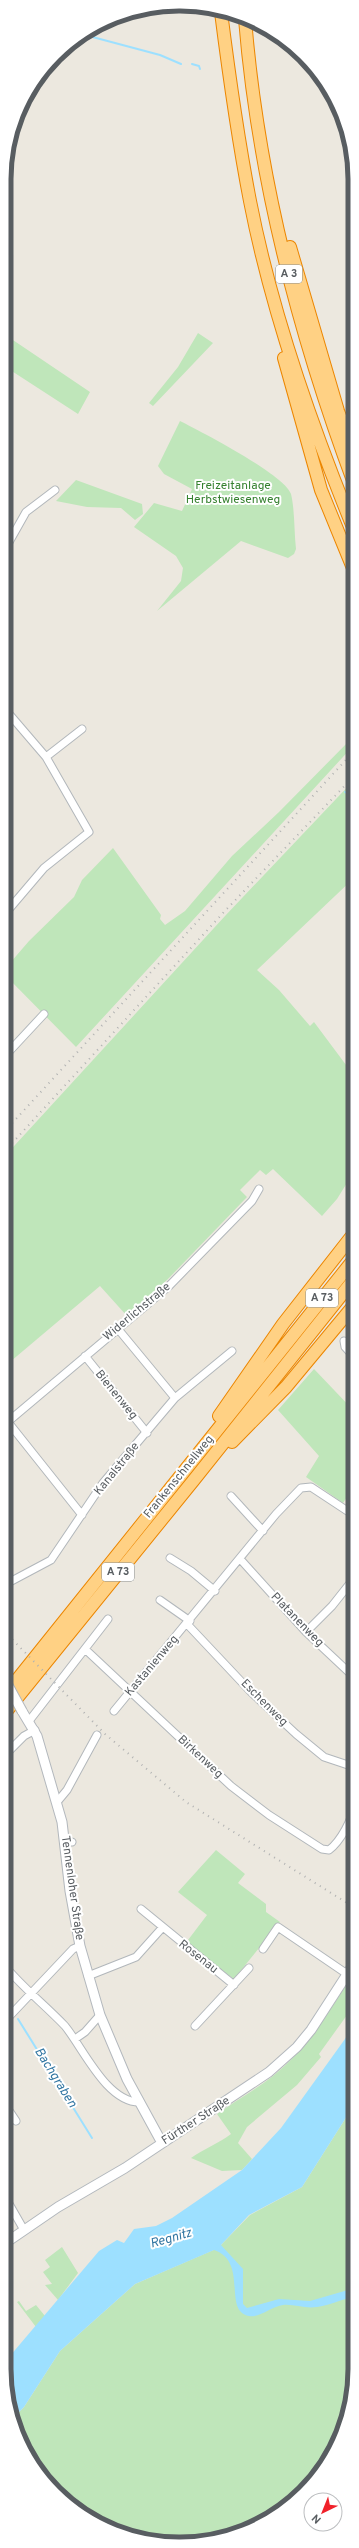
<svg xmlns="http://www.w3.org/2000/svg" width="359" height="2548" font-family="Overpass,sans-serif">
	<rect width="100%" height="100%" fill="#ece8df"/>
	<path fill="#bfe6ba" d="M198,333L213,343L153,406L149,403L178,367Z
		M4,334L90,392L78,414L4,366Z
		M180,421C200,431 285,475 291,494C295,511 294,532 296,549L294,554L288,558L241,541L157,611L181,581L183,568L176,556L134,527L154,503L182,511L192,489L164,474L158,466Z
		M76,480L142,504L143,514L135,520L121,508L87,507L56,501Z
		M353,737L354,745L76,1047L4,974V970L29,941L74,897L82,880L113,848L161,915L160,919L165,925L185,911L232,856L279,812Z
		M355,779V877L257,970L279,990L310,1026L314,1022L355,1077V1170L337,1199L322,1216L273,1169L266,1175L260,1170L240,1190L247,1197L168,1279L127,1316L100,1286L4,1367V1157L225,916Z
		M314,1369L355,1412V1485L343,1503L306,1477L319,1456L278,1410Z
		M216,1850L245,1874L238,1883L266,1904V1912L280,1922L234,1979L185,1944L207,1915L178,1892Z
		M355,1971V2004L319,2054L321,2057L297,2085L247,2127L238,2143L252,2159L242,2170L222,2171L191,2158C205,2148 218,2144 231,2134L217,2114C235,2101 255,2090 273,2076C308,2048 331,2009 355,1971Z
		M355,2111V2380L337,2446L295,2500L236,2535L168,2544L102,2526L55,2492L17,2435L14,2417L24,2407L60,2351L135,2284L218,2248L250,2215L302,2187L347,2116Z
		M62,2247L78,2273L58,2300L45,2285L52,2284L43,2272L50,2267L45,2260Z
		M19,2301L26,2311L36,2305L45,2316L36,2327L17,2302Z"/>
	<path fill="#9de0ff" d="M355,2021V2101L347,2116L302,2187L249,2215L221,2245L243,2269V2304L247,2308L279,2299L310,2301L348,2290L355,2291V2297C341,2299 328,2306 317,2307C305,2309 294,2304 283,2305C272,2306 260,2318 249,2316C222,2311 249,2262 214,2250L135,2284L60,2351L24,2407L14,2417L4,2363L99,2251L117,2240L124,2243L134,2229L156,2226L172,2218L242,2170L281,2128L345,2039Z"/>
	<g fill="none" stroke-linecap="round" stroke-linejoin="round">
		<path stroke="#9de0ff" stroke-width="2" d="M85,35L160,55L181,64
			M192,64L199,66L200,69
			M345,792L348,794L355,789
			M4,2003L10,2006
			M18,2019L92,2138"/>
		<defs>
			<path id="street" d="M4,551L26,512L55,490
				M46,757L82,729
				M4,915L44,868L89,832L46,757L4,708
				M4,1057L44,1014
				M118,1329L175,1398
				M344,1341L345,1347L355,1358
				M85,1356L147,1433
				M4,1417L82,1515
				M4,1425L169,1286L252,1201L259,1189
				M231,1496L263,1531
				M170,1558L191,1571L215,1591
				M241,1560L306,1632L355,1678
				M4,1585L51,1560L103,1483L175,1398L232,1351
				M160,1600L190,1621
				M187,1624L251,1692L296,1734L324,1757L351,1766
				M306,1632L332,1606L355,1577
				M85,1649L231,1786L269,1815L322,1849L329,1850C341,1841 352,1819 355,1805
				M114,1711L276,1514L301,1488L311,1487L355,1516
				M29,1721L108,1619
				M355,1748L351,1766L355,1783
				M4,1756L24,1736L35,1730
				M57,1802L67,1790L97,1735
				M65,1840L72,1842
				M141,1909L234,1985
				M263,1949L278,1927L347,1974
				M4,1965C23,1988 45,2005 65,2026C83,2048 107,2103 140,2102
				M88,1976L136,1957L162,1928
				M4,2022L73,1949L80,1946
				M195,2026L249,1968
				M75,2039L85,2032L100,2015
				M4,2117L10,2112L16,2121
				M4,2195L24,2230"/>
			<path id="secondary" d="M22,1711L37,1736L62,1822L70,1891L80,1946L100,2015L127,2079L162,2143
				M4,2244L58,2207L125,2168L269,2072L297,2047L311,2030L355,1962"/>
			<path id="highway" d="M221,12C229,75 238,139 250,201C272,314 311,425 355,532
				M245,19C258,179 299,336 355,486
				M290,247L338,411L355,456
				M284,358L321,490L355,573
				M219,1416L283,1324L355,1232
				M232,1442L286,1387L355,1304
				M4,1696L355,1258
				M4,1714L193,1481L355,1278"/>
		</defs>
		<use href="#street" stroke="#b2b7bb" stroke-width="9"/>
		<use href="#secondary" stroke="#b3b8bd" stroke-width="11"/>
		<use href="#highway" stroke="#ec8600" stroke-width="14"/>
		<use href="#street" stroke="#fff" stroke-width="7"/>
		<use href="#secondary" stroke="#fff" stroke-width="9"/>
		<use href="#highway" stroke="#ffd184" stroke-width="12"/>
		<path stroke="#b1b2b2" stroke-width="2" stroke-dasharray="1 5" stroke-linecap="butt" d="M4,1132L355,750
			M4,1152L223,913L355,775
			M4,1631L105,1734L186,1802L355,1908"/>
		<defs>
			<path id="secondary-bridge" d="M4,1678L22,1711"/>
		</defs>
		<use href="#secondary-bridge" stroke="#b3b8bd" stroke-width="11" stroke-linecap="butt"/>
		<use href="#secondary-bridge" stroke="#fff" stroke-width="9"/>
	</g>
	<g text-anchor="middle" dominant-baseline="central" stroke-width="4" stroke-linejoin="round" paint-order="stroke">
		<g fill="#fff" stroke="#8a8e90" stroke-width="1">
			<rect x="276" y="265" width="26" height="18" rx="3"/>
			<rect x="306" y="1289" width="32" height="18" rx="3"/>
			<rect x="102" y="1563" width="32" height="18" rx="3"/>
		</g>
		<g font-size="11" font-weight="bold" fill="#585d61">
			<text x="289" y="274">A 3</text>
			<text x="322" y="1298">A 73</text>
			<text x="118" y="1572">A 73</text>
		</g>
		<g font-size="12" fill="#35812f" stroke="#fff">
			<text x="233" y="486">Freizeitanlage<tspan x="233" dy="14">Herbstwiesenweg</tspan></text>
		</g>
		<g font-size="12" fill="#585d61" stroke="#fff">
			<text transform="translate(137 1312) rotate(-40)">Widerlichstraße</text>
			<text transform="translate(116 1395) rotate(51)">Bienenweg</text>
			<text transform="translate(117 1469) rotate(-51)">Kanalstraße</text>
			<text transform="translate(179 1477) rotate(-51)">Frankenschnellweg</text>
			<text transform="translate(297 1620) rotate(46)">Platanenweg</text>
			<text transform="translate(152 1666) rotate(-50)">Kastanienweg</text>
			<text transform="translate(264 1703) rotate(45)">Eschenweg</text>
			<text transform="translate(200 1757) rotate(43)">Birkenweg</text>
			<text transform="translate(72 1888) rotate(82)">Tennenloher Straße</text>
			<text transform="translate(198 1957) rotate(38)">Rosenau</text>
			<text transform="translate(196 2121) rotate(-33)">Fürther Straße</text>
		</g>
		<g font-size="13" font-style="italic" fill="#3377a3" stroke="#fff">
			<text transform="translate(55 2078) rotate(58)">Bachgraben</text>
			<text transform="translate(171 2239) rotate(-16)">Regnitz</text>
		</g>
	</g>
	<path d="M0 0H359V2548H0ZM179 11H180A168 168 0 0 1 348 179V2369A168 168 0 0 1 180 2537H179A168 168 0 0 1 11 2369V179A168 168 0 0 1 179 11Z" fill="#fff" fill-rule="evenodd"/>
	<path fill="none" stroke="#585d61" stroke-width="5" d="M179 11H180A168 168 0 0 1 348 179V2369A168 168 0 0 1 180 2537H179A168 168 0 0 1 11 2369V179A168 168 0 0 1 179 11Z"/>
	<g transform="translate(323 2512) rotate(223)"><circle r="19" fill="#ffffff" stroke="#bcbec0"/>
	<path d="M0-3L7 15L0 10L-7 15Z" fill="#f0212a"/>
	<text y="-6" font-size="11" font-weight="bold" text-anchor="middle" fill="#585d61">N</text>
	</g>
</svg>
